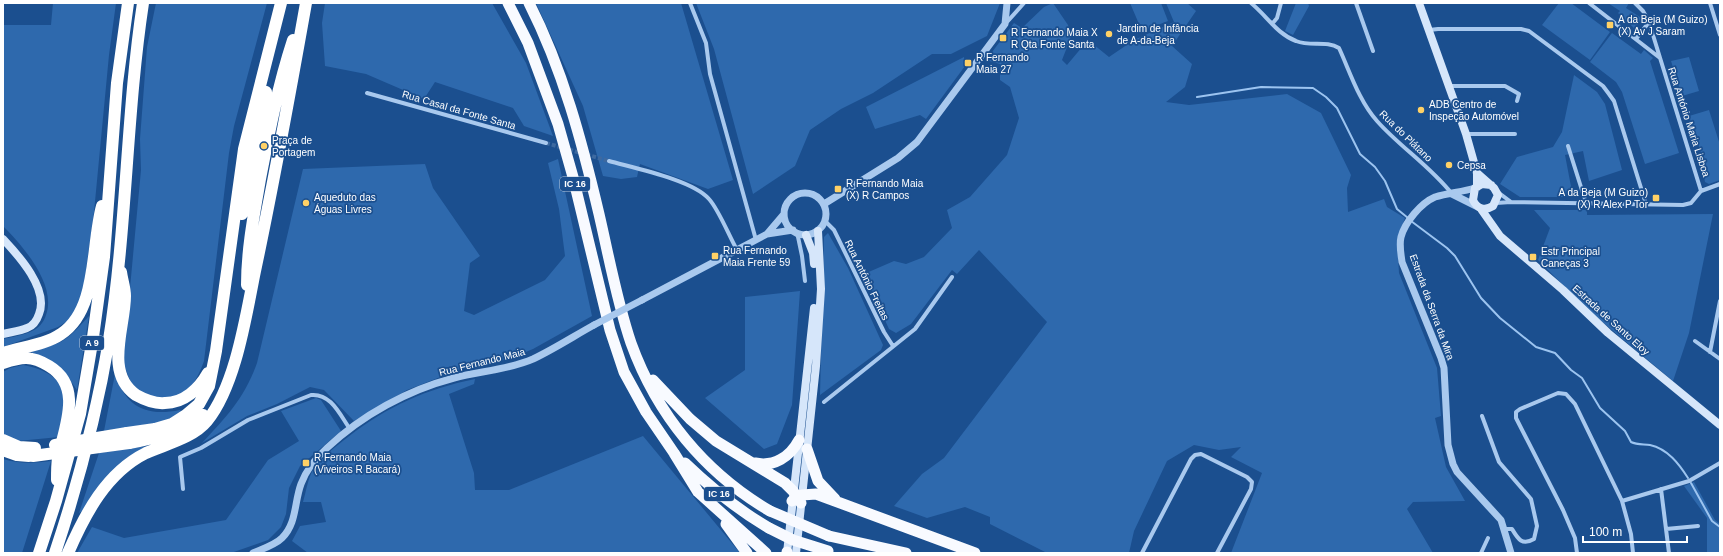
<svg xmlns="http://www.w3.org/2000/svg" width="1723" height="556" font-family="Helvetica,sans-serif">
	<rect width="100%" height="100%" fill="#1b4f8f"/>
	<path fill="#2e69ad" d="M53,3H116L109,55L94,212L82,300L69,320L58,327L3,347V339C12,337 24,335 32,331C39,328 44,322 46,315C57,285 23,246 3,226V25H51Z
		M156,3H267L234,126L229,153L204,361C195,386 184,402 155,397C147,395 139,393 133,386C129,379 126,370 123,363L141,170L140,139L147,47Z
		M325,3H492L526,63L553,136L524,126L513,108L435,82L424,99L366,74L325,66L322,23Z
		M536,3H681L733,180L708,189L640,164L637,177L621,179L603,176L583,106Z
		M696,3H1000L987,36L951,54H932L873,93L841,109L810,130L795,166L753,194L714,49Z
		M1053,3L1068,25L1071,37L1062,60L1067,65L1088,40L1109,57L1134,40L1174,22L1166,3H1187L1196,11L1172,46L1192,64L1185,87L1166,102L1189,105L1287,94L1321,113L1351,175L1347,188L1348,212L1384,199L1387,207L1405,218L1397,241L1399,273L1437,368L1441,416L1435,418L1446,467L1465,501L1413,502L1407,509L1433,553H1231L1262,473L1231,457L1241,447L1219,450L1194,445L1167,461L1134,531L1129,553H1047L990,524V517L965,507L927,518L894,506L922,474L944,458L1047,322L979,250L957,274L952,270L911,324L896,333L889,329L864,274L894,261L906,264L924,257L952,228L947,210L970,197L1007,155L1019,118L1010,87L1000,80V64L986,60L1014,23L1022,28L1044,7Z
		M1130,3H1161L1168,21L1142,31Z
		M1296,3H1308L1309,6L1293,35L1285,31Z
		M1559,3H1571L1610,32L1590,60L1542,25Z
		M1608,3H1629L1626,8L1643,19L1634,28L1618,13L1620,11Z
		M1612,33L1641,54L1644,50L1653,58L1650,61L1679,153L1645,164L1622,92L1616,82L1590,62Z
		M964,57L965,66L926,119L920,115L875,129L866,107Z
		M1689,57L1699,91L1682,96L1671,61Z
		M1574,75L1597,92L1605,104L1622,170L1589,181L1583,151L1565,155L1573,197H1520L1500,184L1517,157L1553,147L1562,132Z
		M1709,110L1720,145V180L1709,184L1705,182L1704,177L1708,174L1689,116Z
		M558,159L592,316L533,349L509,359L461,369L407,390L354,421L324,390L310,387L277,404L247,416L202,443C227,416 244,399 257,363L303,169L425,164L433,188L480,256L470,263L464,311L474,315L545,280L565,256L559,209L548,163Z
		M1534,210H1587V215L1713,214L1689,333L1673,381L1588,310L1538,260L1550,228Z
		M828,233L848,268L883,345L881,350L820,395L824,237Z
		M800,291L792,405L777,444L764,449L705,398L745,370V297Z
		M89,316L77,390C63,369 56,362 32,353V350C64,344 67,340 89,316Z
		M23,365C44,369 65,378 66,403C67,414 61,427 59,437L18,441L3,435V372L10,368Z
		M115,374C126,407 146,417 180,410L182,413L162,422L104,431Z
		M475,379L474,384L449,394L474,473L475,490H509L643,436L740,553H308L292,541L300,526L326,522L321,502H303C306,492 308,478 313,470C322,457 336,446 348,437C388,406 426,389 475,379Z
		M316,398L321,400L341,431L300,466L289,488L286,514L281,527L268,540L231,553H77L92,527L124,538L226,520L268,460L299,441L281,411Z
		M148,446L86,509L79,513L99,453Z
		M3,459C20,464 33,463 51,461L22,553H3Z
		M1694,482L1715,520L1720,524V553H1707V518L1684,486Z"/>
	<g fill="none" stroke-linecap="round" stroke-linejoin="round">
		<path stroke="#9cc4f0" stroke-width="2" d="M1197,97L1261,87L1313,88L1326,97L1337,108L1360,154L1375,167L1385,181L1397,209L1408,218
			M1411,221L1447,248L1455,256L1481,298L1500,318L1536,347L1555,353L1571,370L1582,378L1600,408L1625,431L1631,442C1637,445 1644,444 1650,445C1668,449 1679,464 1688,478
			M1691,483L1712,521L1720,527"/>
		<path stroke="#3d69a0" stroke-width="4" stroke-dasharray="4 2" stroke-linecap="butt" d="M546,143L609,161"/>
		<path stroke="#a9c9ee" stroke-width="4" d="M690,3L706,43L710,74L756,240
			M1251,3C1267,16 1277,34 1296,41C1311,47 1326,40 1339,48C1350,72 1359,101 1377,121C1400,147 1430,166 1452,194
			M1356,3L1373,51
			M1589,3L1660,58
			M1635,3L1643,11L1649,22L1701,191
			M1710,3L1720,35
			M1007,22L1024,3
			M1272,24L1277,18L1281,3
			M1429,30L1438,29H1521L1529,31L1603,86L1609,94L1614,101L1646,204
			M1636,39L1649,22
			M1449,86H1505L1519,94L1517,101
			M367,93L546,143
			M1466,134H1515
			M1568,146L1586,203
			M609,161C634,168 693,180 709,199C719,210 729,236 737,250
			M1701,191L1720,184
			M1499,193L1511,202
			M1496,203L1511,202L1683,205L1691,203L1701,191
			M825,221L834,230L884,332L893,346
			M797,232L802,256L805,281
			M1695,341L1720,359
			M1710,352L1720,301
			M824,402L915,329L952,277
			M1482,416L1499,462L1531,499L1537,526L1534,539C1522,546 1518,539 1512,529H1505
			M183,489L180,457L201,448L248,420L311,395C331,393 340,415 350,429
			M1661,489L1669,553
			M1622,501L1689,481L1720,463
			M1666,529L1698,526
			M1142,553L1191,459L1195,455L1201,454L1247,477L1252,482L1251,489L1217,553
			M1481,553L1488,538
			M1577,553L1575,538L1563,510L1516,418V412L1520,409L1558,393L1566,394L1575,404L1622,501L1631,534L1633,553"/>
		<path stroke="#a9c9ee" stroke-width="7" d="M1475,188C1462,192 1448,193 1435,197C1421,203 1405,222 1401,237C1399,245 1401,254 1402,262L1441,358L1444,368L1448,445L1453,464L1457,472L1501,520L1511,553
			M784 214a21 21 0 1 1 42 0a21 21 0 1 1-42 0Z
			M1452,194L1478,207
			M824,204L898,158L917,142L1005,24L1007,3
			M767,234L784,214
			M642,300L767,234L793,230
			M253,553C262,549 275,545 282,538C297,523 294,503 301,484C306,470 316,458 327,448C362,415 408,390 454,378C480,371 508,370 533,359C554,349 574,336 594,325"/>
		<path stroke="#d6e6fa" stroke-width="8" d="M1419,3L1466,134L1477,173V187
			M1477,173L1494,188L1498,195L1493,206C1485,211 1477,209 1473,200L1475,188L1482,184L1491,185
			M1481,209L1500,236L1563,290L1608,333L1720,425
			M806,235L813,253L814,264
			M3,239C19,256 49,289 39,314C37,320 33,326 27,328C20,331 11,332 3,334
			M787,553L814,308
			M796,553L816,366L821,289L818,231"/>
		<path stroke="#f8faff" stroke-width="11" d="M508,3L528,43L558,124L573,177L610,330L624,372L646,412L674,453L698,492L766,553
			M529,3C563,70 582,142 599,214C609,257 617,302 631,343C657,415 705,473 770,511
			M653,380L690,419L716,441L785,483L793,491L801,503
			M807,449L818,481L835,499
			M685,463C711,488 738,510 769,528
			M755,463C774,467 790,457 799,440
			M792,501L802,495L816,494L975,553
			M726,524L747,553
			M829,536L906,553
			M787,552V553"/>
		<path stroke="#fff" stroke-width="12" d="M242,214L266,92
			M121,272C122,280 125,288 125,296C125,327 104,373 136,395C145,400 154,404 165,403C184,403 199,389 208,373
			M247,285C247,249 254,214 260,179C269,132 278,86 293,40
			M3,353C21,347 45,345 61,334C98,310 91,246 102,206
			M3,363C22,357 31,355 49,366C84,387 64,428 58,458C57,465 57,473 57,480
			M127,433L155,429L172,424L186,415L199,404L209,386L216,351L244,149L281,3
			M3,440L19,447L35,448
			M129,443C156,438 180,432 203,415
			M3,450L17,455L29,456
			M39,553L56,501L80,414L93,337L104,257L117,83L128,3
			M55,553C78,484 97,412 109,340C127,228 126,115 143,3
			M68,553C85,514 106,473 146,453C166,444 193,438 207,421C236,385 246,315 255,271C274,182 290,93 306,3"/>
		<path stroke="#a9c9ee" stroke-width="7" d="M594,325L642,300"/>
		<path stroke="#f8faff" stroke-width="11" d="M770,511L829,536
			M769,528L793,540L828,551"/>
		<path stroke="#fff" stroke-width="12" d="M55,445L127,433
			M33,456L129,443"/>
	</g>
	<g fill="#ffd166" stroke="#1b4f8f" stroke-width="1.5">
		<rect x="1606" y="21" width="8" height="8" rx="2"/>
		<circle cx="1109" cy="34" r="4"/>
		<rect x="999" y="34" width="8" height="8" rx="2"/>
		<rect x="964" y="59" width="8" height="8" rx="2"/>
		<circle cx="1421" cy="110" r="4"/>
		<circle cx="264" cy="146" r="4"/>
		<circle cx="1449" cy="165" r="4"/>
		<rect x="834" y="185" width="8" height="8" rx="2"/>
		<rect x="1652" y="194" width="8" height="8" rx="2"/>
		<circle cx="306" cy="203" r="4"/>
		<rect x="711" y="252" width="8" height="8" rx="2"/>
		<rect x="1529" y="253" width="8" height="8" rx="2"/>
		<rect x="302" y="459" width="8" height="8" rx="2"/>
	</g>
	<g text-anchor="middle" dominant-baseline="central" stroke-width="3.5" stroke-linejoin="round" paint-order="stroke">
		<g fill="#1b4f8f" stroke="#bbcadd" stroke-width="1">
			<rect x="560" y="177" width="30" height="14" rx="3"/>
			<rect x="80" y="336" width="24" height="14" rx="3"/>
			<rect x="704" y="487" width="30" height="14" rx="3"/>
		</g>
		<g font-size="9" font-weight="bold" fill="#fff">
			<text x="575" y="184">IC 16</text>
			<text x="92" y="343">A 9</text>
			<text x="719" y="494">IC 16</text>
		</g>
		<g font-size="10" fill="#fff" stroke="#1b4f8f" text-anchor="start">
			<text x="1618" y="19">A da Beja (M Guizo)<tspan x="1618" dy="12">(X) Av J Saram</tspan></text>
			<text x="1117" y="28">Jardim de Infância<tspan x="1117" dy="12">de A-da-Beja</tspan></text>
			<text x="1011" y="32">R Fernando Maia X<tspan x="1011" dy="12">R Qta Fonte Santa</tspan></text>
			<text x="976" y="57">R Fernando<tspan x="976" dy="12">Maia 27</tspan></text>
			<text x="1429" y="104">ADB Centro de<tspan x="1429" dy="12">Inspeção Automóvel</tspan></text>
			<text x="272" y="140">Praça de<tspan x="272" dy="12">Portagem</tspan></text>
			<text x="1457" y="165">Cepsa</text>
			<text x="846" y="183">R Fernando Maia<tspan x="846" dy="12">(X) R Campos</tspan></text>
			<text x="1648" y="192" text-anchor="end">A da Beja (M Guizo)<tspan x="1648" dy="12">(X) R Alex P Tor</tspan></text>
			<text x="314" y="197">Aqueduto das<tspan x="314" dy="12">Águas Livres</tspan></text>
			<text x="723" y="250">Rua Fernando<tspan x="723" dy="12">Maia Frente 59</tspan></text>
			<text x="1541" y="251">Estr Principal<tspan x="1541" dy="12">Caneças 3</tspan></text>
			<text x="314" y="457">R Fernando Maia<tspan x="314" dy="12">(Viveiros R Bacará)</tspan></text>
		</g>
		<g font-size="10" fill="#fff" stroke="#1b4f8f">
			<text transform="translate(459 110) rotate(16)">Rua Casal da Fonte Santa</text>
			<text transform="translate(1689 122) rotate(72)">Rua António Maria Lisboa</text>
			<text transform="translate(1406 136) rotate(44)">Rua do Plátano</text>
			<text transform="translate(867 280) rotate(64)">Rua António Freitas</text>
			<text transform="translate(1432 307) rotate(70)">Estrada da Serra da Mira</text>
			<text transform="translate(1611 320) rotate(42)">Estrada de Santo Eloy</text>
			<text transform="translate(482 362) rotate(-14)">Rua Fernando Maia</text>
		</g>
	</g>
	<rect width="1723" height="556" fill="none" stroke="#ffffff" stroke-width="8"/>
	<path d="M1583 536v6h104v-6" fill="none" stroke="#ffffff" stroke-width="2"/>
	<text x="1589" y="536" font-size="12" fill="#ffffff" stroke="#1b4f8f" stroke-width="3" paint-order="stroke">100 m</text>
</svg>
